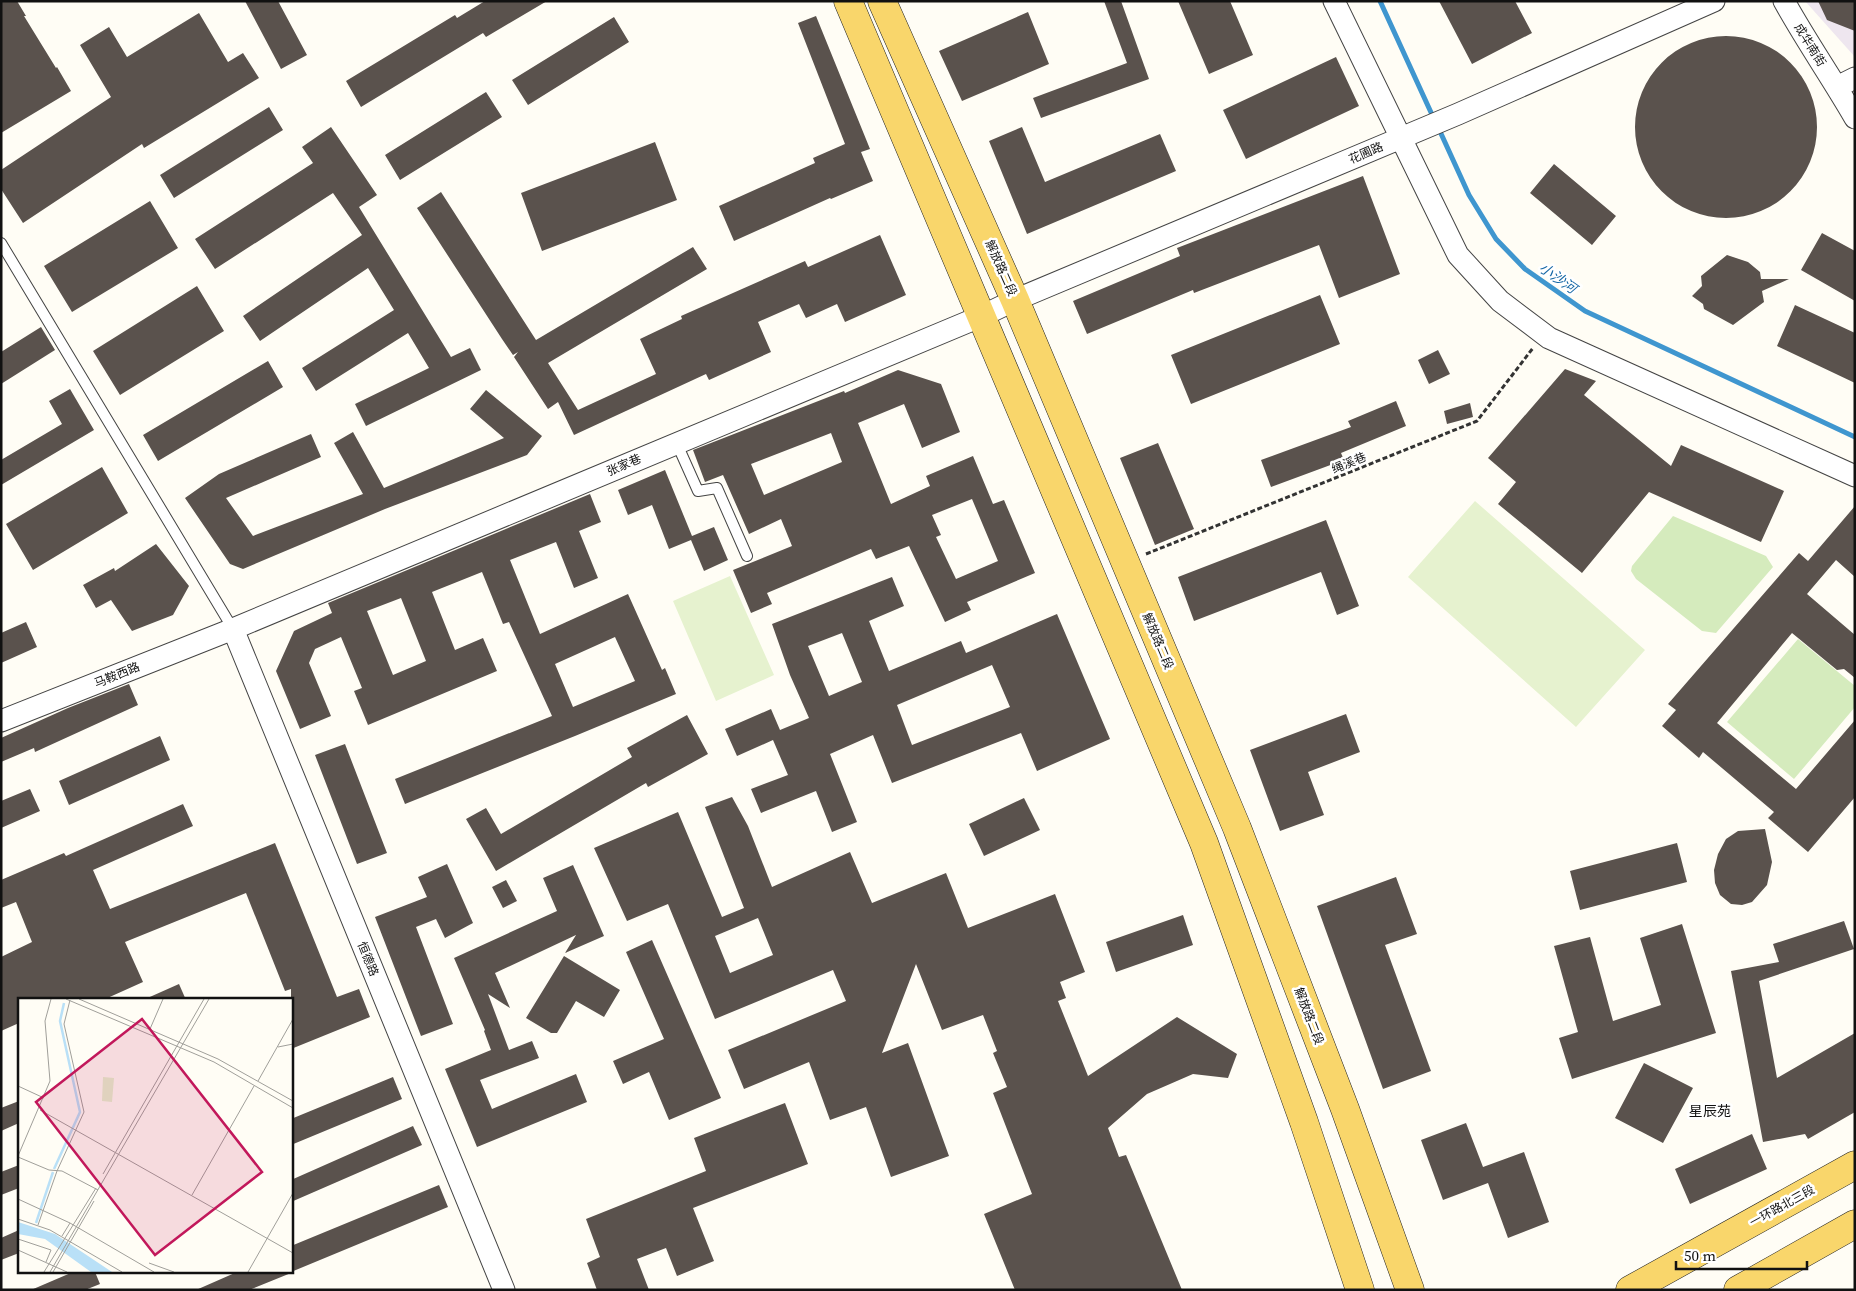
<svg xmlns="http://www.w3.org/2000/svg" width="1856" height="1291" font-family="'Source Serif 4','Noto Sans SC',serif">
	<rect width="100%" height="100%" fill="#fffdf5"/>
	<path fill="#eee6ef" d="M1805,1H1855V57Z"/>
	<path fill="#d5ebbd" d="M1673,516L1766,556L1773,567L1716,633L1702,631L1636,579L1631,571L1632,566Z
		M1798,639L1855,686V707L1794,779L1727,722Z"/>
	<path fill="#e6f2cf" d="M1475,501L1645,650L1576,727L1408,577Z
		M730,576L774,675L716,701L673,601Z"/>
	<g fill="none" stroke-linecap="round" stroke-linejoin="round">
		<path stroke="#3f96cf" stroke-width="5" d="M1380,1L1434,119
			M1438,127L1469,195L1496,239L1525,269L1585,311L1855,437"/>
	</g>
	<path fill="#5a524d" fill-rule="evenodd" d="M1,1H17L26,16H24L56,68L57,67L71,91L1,133Z
		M245,1H278L307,55L281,69Z
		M485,1H547L486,37L483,33L361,107L346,81L455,15L457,18Z
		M1104,1H1121L1149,79L1041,118L1033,98L1127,63Z
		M1178,1H1230L1253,55L1209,74Z
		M1439,1H1515L1532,33L1472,64Z
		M1818,1H1855V31L1827,20Z
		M1028,12L1049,64L962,101L939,51Z
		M199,13L228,62L243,53L259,78L144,148L142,144L23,223L1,189V170L111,97L80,45L109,27L127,57Z
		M816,16L870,149L861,152L873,181L831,199L830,198L734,241L719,206L815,163L813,158L845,144L798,23Z
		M614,17L629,42L528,105L512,80Z
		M1635 127a91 91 0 1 1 182 0a91 91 0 1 1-182 0Z
		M1336,57L1359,106L1246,159L1223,110Z
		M486,92L502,117L400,180L385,155Z
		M269,107L283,130L174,198L160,175Z
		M331,127L377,195L359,207L451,357L470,348L481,370L366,426L355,404L429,368L408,333L316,391L302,368L394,310L368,268L260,341L243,316L362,235L333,193L215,269L195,239L313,163L302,147Z
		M1022,127L1045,182L1160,134L1176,171L1027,234L989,141Z
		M655,142L677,200L542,251L521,193Z
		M1554,164L1616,216L1592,245L1530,193Z
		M1363,176L1400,274L1339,298L1319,245L1194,293L1193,290L1087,334L1073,301L1180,256L1177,248Z
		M441,192L536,340L693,247L707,269L548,363L578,410L656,374L640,339L682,319L681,316L805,261L808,267L880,235L906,295L845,322L837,304L806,318L799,304L758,322L771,352L709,380L706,374L574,435L558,402L548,409L514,357L518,352L513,355L502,339L417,208Z
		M150,201L178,248L72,312L44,266Z
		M1822,233L1855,251V301L1801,270Z
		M1727,255L1748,262L1760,272L1761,279H1789L1762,291L1764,302L1733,325L1704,309L1703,304L1692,296L1702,286L1701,276Z
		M197,286L224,331L120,395L93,351Z
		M1320,295L1340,344L1191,404L1171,355Z
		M1795,305L1855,333V383L1777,346Z
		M41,327L55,350L1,384V352Z
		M1438,350L1450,374L1429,384L1418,360Z
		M268,361L283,387L158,461L143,435Z
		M1565,369L1596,381L1584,395L1671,466L1681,445L1784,491L1761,542L1649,492L1582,573L1498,504L1516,482L1488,458Z
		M898,370L941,384L960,432L922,448L904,404L858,423L891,504L930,486L926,476L973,456L993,504L1004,500L1035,573L967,602L971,610L945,622L909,546L876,559L871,549L767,593L772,604L751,613L733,570L792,546L781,519L749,534L723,475L705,482L693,450L844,391L845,393ZM831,433L842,462L764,495L751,464ZM972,499L998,561L956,579L936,537L941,535L932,515Z
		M70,389L94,430L1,485V460L62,424L49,401Z
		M486,390L542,436L527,455L385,509L243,569L230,564L185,498L219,474L311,434L321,457L226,498L253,536L363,494L334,443L353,432L384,488L504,438L470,409Z
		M1396,401L1406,426L1341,453L1344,460L1271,487L1261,460L1351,427L1348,421Z
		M1470,403L1473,417L1447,424L1444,411Z
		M1158,443L1194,529L1155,545L1120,458Z
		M102,467L128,513L33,570L6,524Z
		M665,470L692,536L714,527L728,560L704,571L691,540L669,549L652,505L628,515L618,490Z
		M590,494L601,522L579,531L598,578L574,588L556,542L510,560L540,634L628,594L662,670L665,668L676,694L575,736L405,804L395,779L552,716L509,622L503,624L482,572L432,592L455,650L483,638L497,671L368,725L354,691L362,688L341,637L315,649L309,663L331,716L300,729L276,671L294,631L332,613L328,603ZM401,598L426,661L393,675L367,611ZM615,637L635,681L573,707L555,664Z
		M1855,506V577L1836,560L1807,594L1855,635V678L1844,669L1837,670L1792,633L1717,723L1796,789L1855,720V797L1808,852L1768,818L1774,812L1703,752L1699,758L1662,726L1676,710L1668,704L1799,553L1808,561Z
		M1326,520L1359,606L1337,615L1321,572L1194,621L1178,577Z
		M156,544L189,586L173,615L132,631L111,600L96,608L83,585L114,568L115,571Z
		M892,577L904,606L869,621L889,671L961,641L966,653L1057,614L1110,739L1037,771L1021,733L892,783L873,735L830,754L857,822L832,832L816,791L761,813L751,789L788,775L773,740L737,756L725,729L771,709L780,730L809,718L790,675L772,624ZM842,633L862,682L829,696L808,646ZM992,665L1010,707L912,745L897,705Z
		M26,622L37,647L1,663V633Z
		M129,684L138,705L35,752L34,748L1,762V738L68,708Z
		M1346,714L1360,752L1308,772L1324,815L1280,831L1250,750Z
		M687,715L708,754L648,787L646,783L496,871L466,819L486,808L501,834L632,757L627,748Z
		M160,736L170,760L69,805L59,781Z
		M345,744L387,853L357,864L315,755Z
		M30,789L40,811L1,828V801Z
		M732,797L748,826L772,887L850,852L872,903L946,873L968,928L1055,894L1085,972L1060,982L1066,998L1058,1001L1088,1076L1177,1017L1237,1054L1228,1078L1193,1074L1147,1094L1108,1128L1119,1157L1126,1155L1182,1290H1015L984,1214L1032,1194L993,1093L1007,1087L993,1053L997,1051L983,1015L942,1030L916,964L882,1053L908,1043L949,1156L891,1177L866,1107L830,1120L809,1062L744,1089L728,1050L846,1001L833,970L715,1019L668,904L627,921L594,848L678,812L722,917L744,908L705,807ZM758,918L773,955L730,973L715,936Z
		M1024,798L1040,830L984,856L969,824Z
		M183,804L193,826L93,870L110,909L275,843L337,997L359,989L370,1017L291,1049V989L285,991L246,893L125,942L143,982L103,1000H19V1023L1,1031V957L32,942L16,902L1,908V880L64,853L66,856Z
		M1765,829L1772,862L1767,885L1752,902L1742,905L1731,904L1720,895L1715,883L1714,870L1718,854L1726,839L1738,831Z
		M1677,843L1687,882L1580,910L1570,871Z
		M447,864L473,923L445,938L436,919L416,927L453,1024L421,1036L375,917L427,897L418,877Z
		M573,865L604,936L565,953L576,935L495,973L510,1008L488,994L509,1050L532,1041L539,1058L480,1080L492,1109L576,1074L587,1102L477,1147L445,1069L491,1050L484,1031L485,1030L454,958L557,911L543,878Z
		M1396,877L1417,934L1385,945L1431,1071L1383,1089L1317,906Z
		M506,880L517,901L503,908L492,887Z
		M1183,915L1193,945L1116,972L1106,942Z
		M1844,921L1854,949L1759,981L1777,1078L1855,1033V1112L1808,1139L1805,1134L1763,1142L1731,971L1779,962L1773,944Z
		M1682,924L1716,1033L1572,1079L1559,1038L1578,1032L1554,946L1590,937L1613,1021L1661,1005L1640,938Z
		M652,940L721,1098L669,1120L649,1072L623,1084L613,1061L664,1039L626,952Z
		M564,956L620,990L604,1017L576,1001L557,1033H551L526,1018Z
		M179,984L186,1000H143Z
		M1644,1063L1693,1088L1663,1143L1615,1118Z
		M393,1077L402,1099L291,1145V1119Z
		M19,1101V1123L1,1131V1108Z
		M785,1103L808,1164L693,1208L714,1261L677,1276L666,1248L637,1259L649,1290H597L587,1263L600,1257L586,1219L706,1171L694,1138Z
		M1466,1123L1483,1167L1524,1152L1549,1222L1508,1238L1488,1183L1443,1200L1421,1140Z
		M413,1126L422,1145L291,1202V1180Z
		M1752,1134L1767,1169L1690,1204L1675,1169Z
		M19,1165V1188L1,1195V1172Z
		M439,1185L448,1207L291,1272V1246Z
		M19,1230V1253L1,1260V1238Z
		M73,1272H95L100,1284L85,1290H31Z
		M237,1272H291V1273L249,1290H196Z"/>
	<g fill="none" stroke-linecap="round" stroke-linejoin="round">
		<defs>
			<path id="lane" d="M1,243L233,629
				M677,444L698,491L717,488L747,556"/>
			<path id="street" d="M1334,1L1458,255L1500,301L1549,338L1855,476
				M1784,1C1806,41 1832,78 1855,118
				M1837,87L1855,78
				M233,629L504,1290
				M1,721L233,629L982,316L1015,300L1458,114L1714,1"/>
			<path id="primary" d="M848,1L1204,843L1304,1122L1360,1290
				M882,1L1015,300L1237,828L1345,1109L1410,1290
				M1630,1290L1855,1165
				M1738,1290L1855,1224"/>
		</defs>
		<use href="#lane" stroke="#444" stroke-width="12"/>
		<use href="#street" stroke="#444" stroke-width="23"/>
		<use href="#primary" stroke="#222" stroke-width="29"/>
		<path stroke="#333" stroke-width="3" stroke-dasharray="5 2.5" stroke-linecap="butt" d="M1146,554L1477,421L1533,348"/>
		<use href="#lane" stroke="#fff" stroke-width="10"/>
		<use href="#street" stroke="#fff" stroke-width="21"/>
		<use href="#primary" stroke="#f9d66b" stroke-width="28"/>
	</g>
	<g text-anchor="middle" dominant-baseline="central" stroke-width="5" stroke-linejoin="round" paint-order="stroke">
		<g font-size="12" fill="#111" stroke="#fff">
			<text transform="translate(1810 45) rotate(58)">成华南街</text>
			<text transform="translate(1366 153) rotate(-23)">花圃路</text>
			<text transform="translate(1001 268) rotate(66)">解放路二段</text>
			<text transform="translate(1349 463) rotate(-22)">绳溪巷</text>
			<text transform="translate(624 465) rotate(-23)">张家巷</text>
			<text transform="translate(1158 641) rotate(67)">解放路二段</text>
			<text transform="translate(117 675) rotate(-22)">马鞍西路</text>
			<text transform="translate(368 959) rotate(68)">恒德路</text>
			<text transform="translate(1309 1016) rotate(69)">解放路二段</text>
			<text transform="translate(1782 1206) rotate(-29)">一环路北三段</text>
		</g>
		<g font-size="14" font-style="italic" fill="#1768a6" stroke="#fff">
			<text transform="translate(1558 278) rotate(35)">小沙河</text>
		</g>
		<g font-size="14" fill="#111" stroke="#fff">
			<text x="1710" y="1111">星辰苑</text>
		</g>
	</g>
	<g transform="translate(18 998)">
		<rect width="275" height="275" fill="#fffdf5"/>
		<path d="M85,79L96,80L94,104L84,103Z" fill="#e6f2cf"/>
		<path d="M0,224L37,236L94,274H73L27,241L0,236Z" fill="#b9e0f7"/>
		<path fill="none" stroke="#b9e0f7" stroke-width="2.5" d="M36,171L62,114L42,23L46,5M18,225L35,174"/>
		<path fill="none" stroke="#a09f9a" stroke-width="1" d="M48,1L196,64L275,110M61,1L200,61L275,103M132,31L145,1M260,49L275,46M240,83L275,21M0,88L26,100M22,112L275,255M0,158L32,83L27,23L33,1M0,159L31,172L44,173L80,192M85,176L186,1M174,197L236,88M0,201L52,225L136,274M0,221L32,232L104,274M20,227L39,173L66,114L46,26L52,2M44,238L52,225M0,241L33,252L28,264M0,252L49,274M131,265L156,274M26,274L78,190M32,274L191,1M35,274L76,203M230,274L275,195"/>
		<path fill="#c2185b" fill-opacity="0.15" stroke="#c2185b" stroke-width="2.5" d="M124,21L244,174L137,257L18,104Z"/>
		<rect width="275" height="275" fill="none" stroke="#111" stroke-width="2.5"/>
	</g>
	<rect width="1856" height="1291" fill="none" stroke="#111111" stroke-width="5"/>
	<path d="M1676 1261v8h131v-8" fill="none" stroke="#111111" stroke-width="2.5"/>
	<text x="1684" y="1261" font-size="15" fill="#111111" stroke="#ffffff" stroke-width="4" paint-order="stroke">50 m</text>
</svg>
